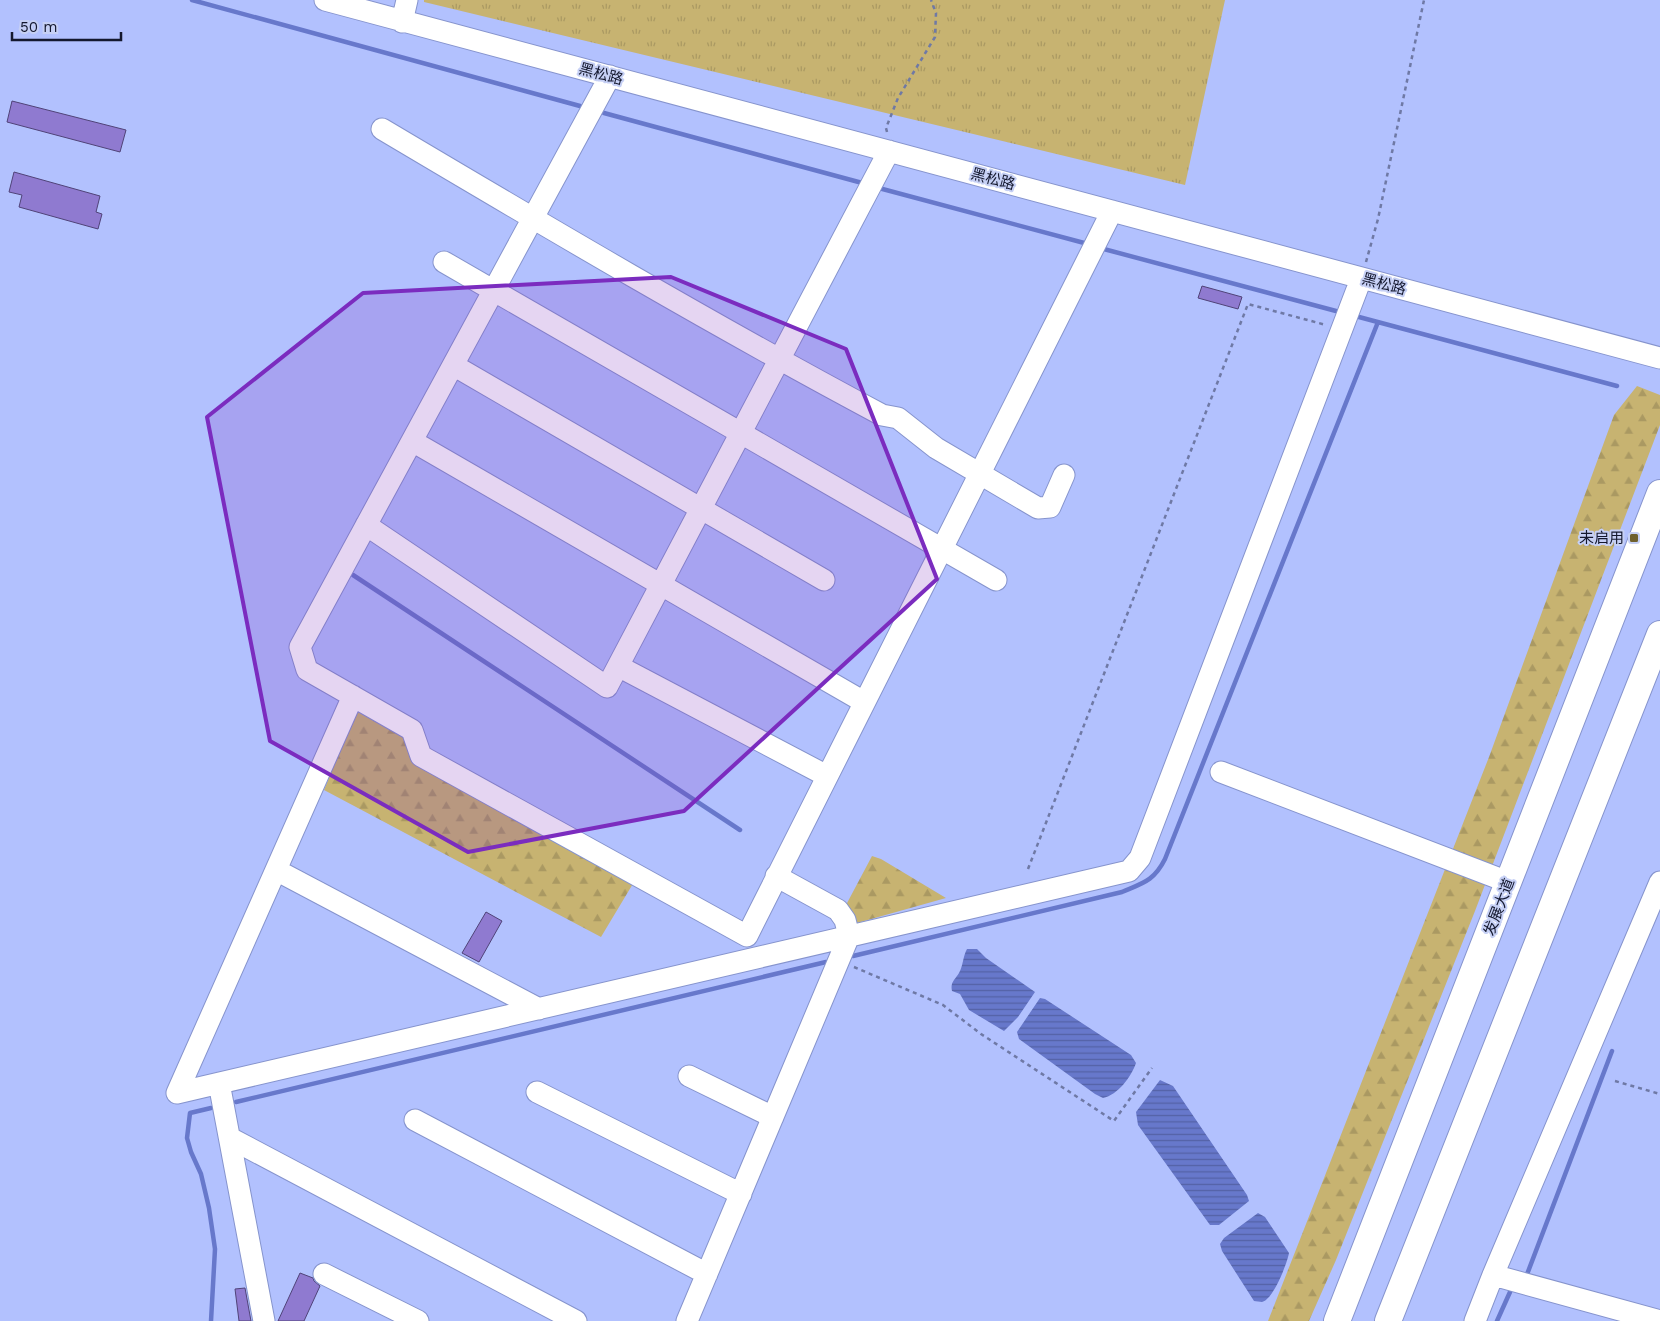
<svg xmlns="http://www.w3.org/2000/svg" width="1660" height="1321" font-family="'Work Sans','Noto Sans SC',sans-serif">
	<defs>
		<pattern id="grass-tufts" width="24" height="20" patternUnits="userSpaceOnUse" patternTransform="scale(1.25)"><rect width="24" height="20" fill="#c7b371"/><path d="M3 7l-1-3M5 7V3M7 7l1-3M15 17l-1-3M17 17v-4M19 17l1-3" fill="none" stroke="#aa9962"/></pattern>
		<pattern id="forest-firs" width="22" height="20" patternUnits="userSpaceOnUse" patternTransform="scale(1.25)"><rect width="22" height="20" fill="#c7b371"/><path d="M5 1l3.5 6h-7zM16 11l3.5 6h-7z" fill="#aa9962"/></pattern>
		<pattern id="water-rules" width="6" height="5" patternUnits="userSpaceOnUse" patternTransform="scale(1.25)"><rect width="6" height="5" fill="#6778cb"/><path d="M0 2.5h6" fill="none" stroke="#5461a5"/></pattern>
	</defs>
	<rect width="100%" height="100%" fill="#b2c1fe"/>
	<path fill="url(#grass-tufts)" d="M424,0H1225L1185,185L424,2Z"/>
	<path fill="url(#forest-firs)" d="M1637,386L1660,395V425L1475,911L1336,1260L1309,1321H1268L1489,757L1614,415Z
		M356,711L403,737L417,763L634,882L601,937L324,790Z
		M872,856L881,859L946,898L857,923L855,916L846,905Z"/>
	<path fill="url(#water-rules)" d="M967,949H977L986,958L1035,992L1018,1017L1004,1031L969,1010L960,994L952,991C950,982 955,980 959,973C963,966 963,956 967,949Z
		M1040,998L1045,999L1131,1055L1136,1063C1131,1077 1118,1095 1103,1098L1095,1094L1019,1039L1017,1032Z
		M1160,1080L1173,1086L1247,1195L1249,1201L1219,1225H1210L1138,1125L1136,1112Z
		M1258,1213L1265,1217L1289,1253C1287,1264 1273,1300 1262,1302C1260,1302 1256,1301 1254,1301L1222,1251L1220,1244L1224,1238Z"/>
	<g fill="none" stroke-linecap="round" stroke-linejoin="round">
		<path stroke="#6778cb" stroke-width="4.5" d="M192,0L580,106
			M604,113L866,184
			M875,187L1088,244
			M1100,248L1336,311
			M1359,317L1617,386
			M353,575L740,830
			M853,956L1122,892C1143,883 1154,881 1165,859L1378,322
			M236,1102L826,962
			M211,1108L190,1113L187,1138L191,1152L201,1174L209,1208L215,1249L211,1321
			M1526,1277L1612,1051
			M1497,1321L1510,1292"/>
	</g>
	<path fill="#8f7ad0" stroke="#504378" d="M12,101L126,130L120,152L7,122Z
		M14,172L100,196L96,212L102,214L98,229L19,207L22,195L9,192Z
		M1202,286L1242,297L1238,309L1198,298Z
		M486,912L502,921L479,962L462,953Z
		M300,1273L313,1278L314,1281L320,1286L304,1321H278Z
		M245,1288L251,1321H239L235,1289Z"/>
	<g fill="none" stroke-linecap="round" stroke-linejoin="round">
		<defs>
			<path id="minor" d="M325,0L1660,358
				M402,22L407,0
				M610,76L300,647L307,670L412,730L421,756L747,936L1112,211
				M382,129C547,227 713,325 882,415L898,418L936,448L1038,508L1050,507L1064,475
				M444,262L996,580
				M453,365L824,580
				M412,441L864,702
				M366,525L607,687L889,151
				M618,666L827,776
				M1221,772L1508,882
				M276,870L539,1009
				M689,1076L773,1117
				M219,1083L264,1321
				M537,1092L741,1194
				M177,1093L1129,871L1140,858L1361,279
				M177,1093L353,696
				M415,1120L707,1274
				M230,1138L576,1321
				M324,1274L418,1321
				M1493,1275L1660,1321
				M687,1321L849,936L845,920L838,910L776,876
				M1475,1321L1493,1275L1660,882"/>
			<path id="major" d="M1337,1321L1660,493
				M1388,1321L1660,634"/>
		</defs>
		<use href="#minor" stroke="#8694cd" stroke-width="23"/>
		<use href="#major" stroke="#8694cd" stroke-width="28"/>
		<path stroke="#6f79a5" stroke-width="2.5" stroke-dasharray="4 4" stroke-linecap="butt" d="M887,132L886,128L898,98L935,37L936,13L931,0
			M1366,262L1378,219L1424,0
			M1028,869L1248,304L1326,325
			M854,967L943,1005L981,1034L1114,1121L1152,1068
			M1615,1081L1660,1094"/>
		<use href="#minor" stroke="#fff" stroke-width="21"/>
		<use href="#major" stroke="#fff" stroke-width="26"/>
	</g>
	<path fill="#7b2cbf" fill-opacity="0.2" stroke="#7b2cbf" stroke-width="4" stroke-linejoin="round" d="M671,277L846,349L937,579L684,811L468,852L270,741L207,417L363,293Z"/>
	<rect fill="#6f612e" stroke="#c6d0f5" stroke-width="2" x="1629" y="533" width="10" height="10" rx="2.5"/>
	<g text-anchor="middle" dominant-baseline="central" stroke-width="4" stroke-linejoin="round" paint-order="stroke">
		<g font-size="15" fill="#14182e" stroke="#c6d0f5">
			<text transform="translate(601 74) rotate(15)">黑松路</text>
			<text transform="translate(993 179) rotate(15)">黑松路</text>
			<text transform="translate(1384 284) rotate(15)">黑松路</text>
			<text transform="translate(1499 907) rotate(-69)">发展大道</text>
		</g>
		<g font-size="15" fill="#14182e" stroke="#c6d0f5" text-anchor="end">
			<text x="1624" y="538">未启用</text>
		</g>
	</g>
	<path d="M12 32v8h109v-8" fill="none" stroke="#14182e" stroke-width="2.5"/>
	<text x="20" y="32" font-size="15" fill="#14182e" stroke="#c6d0f5" stroke-width="4" paint-order="stroke">50 m</text>
</svg>
